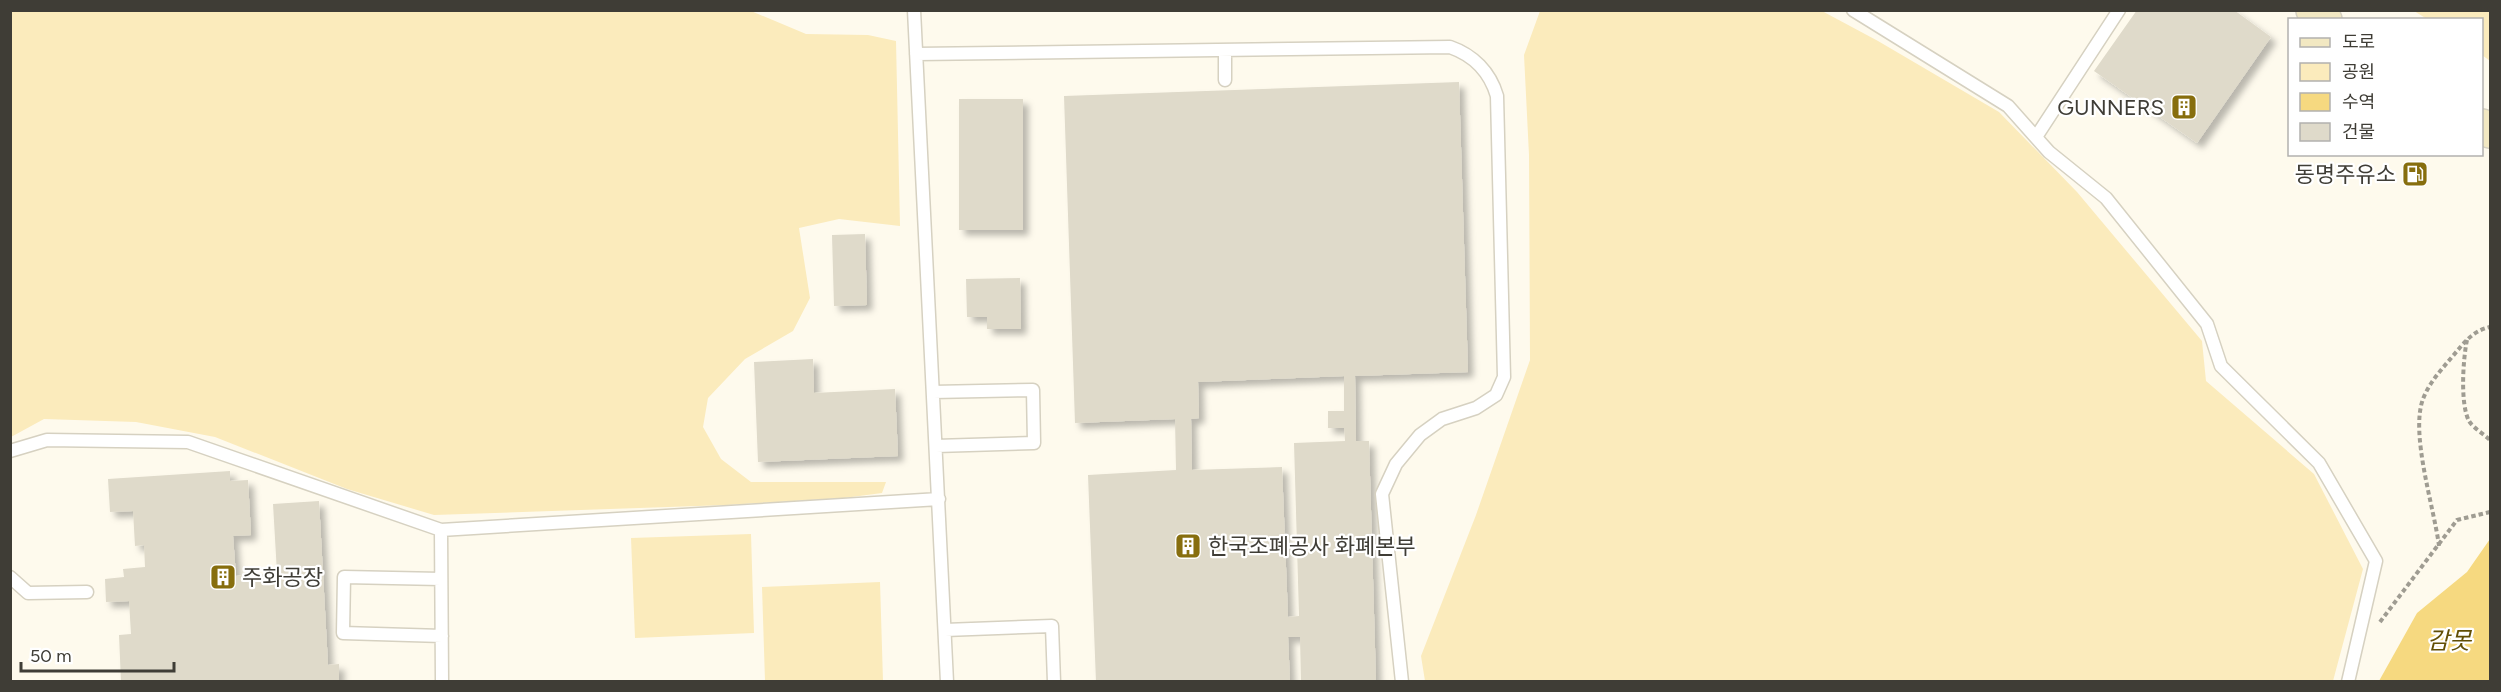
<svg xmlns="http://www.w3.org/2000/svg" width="2501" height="692" font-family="Figtree,'Noto Sans KR',sans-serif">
	<defs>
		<filter id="shadow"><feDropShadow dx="5.5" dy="5.5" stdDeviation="3" flood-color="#0004"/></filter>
	</defs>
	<rect width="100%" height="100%" fill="#fefaed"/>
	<path fill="#fbebbc" d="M751,11L806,34L868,35L896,41L900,226L839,219L799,228L810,298L793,331L745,359L708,398L703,427L721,459L751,482H886L882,493L844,498L727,505L434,515L347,489L215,437L136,422L44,419L11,437V11Z
		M1540,11H1822L1878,41L1999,112L2077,192L2202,341L2206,381L2314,474L2363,569L2333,681H1425L1421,656L1476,515L1530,360L1529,155L1524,55Z
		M2414,11H2490V61L2482,55V20L2427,19Z
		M751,534L754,633L635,638L631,538Z
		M880,582L883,681H765L762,587Z"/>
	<path fill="#f6d980" d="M2490,539V681H2379L2417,613L2467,572Z"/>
	<path fill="#dfdaca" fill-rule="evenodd" filter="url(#shadow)" d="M2137,10H2234L2271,37L2197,143L2094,71Z
		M1459,82L1468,372L1355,376L1356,441H1369L1376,682H1301L1300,637H1288L1290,682H1096L1088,475L1176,470L1175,419L1075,423L1064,96ZM1344,376V411H1328V428H1344L1345,441L1294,443L1299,616L1288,617L1282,467L1192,470L1191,419L1199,418L1198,382Z
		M959,99H1023V230H959Z
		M865,234L867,305L834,306L832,235Z
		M1020,278L1021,329H987V317H967L966,279Z
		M813,359L814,393L895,389L898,456L758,462L754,362Z
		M230,471V481L248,480L251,535L233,536L236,576L277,573L273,504L319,501L328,665L339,664V682H121L119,635L131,634L129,601L106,602L105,579L124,577L123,569L145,567L144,545L135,546L133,511L110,512L108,479Z"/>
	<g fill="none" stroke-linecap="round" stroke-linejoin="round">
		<defs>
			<path id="lane" d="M914,10L947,682
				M1853,10L2008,106L2049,152L2106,198L2207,324L2221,366L2319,463L2376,561L2348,682
				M916,54L1450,47C1473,55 1490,72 1497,96L1504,377L1496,395L1476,408L1442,419L1420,435L1396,464L1382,494L1402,682
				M1225,80V50
				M2036,137L2119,10
				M933,392L1033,390L1034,443L936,446
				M10,451L47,440L188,442L441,530L939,499
				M441,530L442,682
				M10,577L28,593L87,592
				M441,579L344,577L343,633L442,636
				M945,630L1052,626L1054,682"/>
			<path id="secondary" d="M2313,10L2325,20
				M2482,126L2490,131"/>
		</defs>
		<use href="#lane" stroke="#d6d1c1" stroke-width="15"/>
		<use href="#secondary" stroke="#d6d1c1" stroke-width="36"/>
		<path stroke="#9f9c92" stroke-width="4" stroke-dasharray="4.5 3" stroke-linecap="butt" d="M2467,340C2463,359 2460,404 2469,421C2473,428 2485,435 2490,440
			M2439,546C2434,507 2410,434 2423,399C2429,383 2441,370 2452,357C2464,343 2472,331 2490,327
			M2380,622L2457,520L2490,512"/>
		<use href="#lane" stroke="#fff" stroke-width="12"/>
		<use href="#secondary" stroke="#f2e8c2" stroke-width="33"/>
	</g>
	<defs>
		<symbol id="building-square" viewBox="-11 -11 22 22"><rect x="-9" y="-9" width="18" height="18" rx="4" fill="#876e0e" stroke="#fff"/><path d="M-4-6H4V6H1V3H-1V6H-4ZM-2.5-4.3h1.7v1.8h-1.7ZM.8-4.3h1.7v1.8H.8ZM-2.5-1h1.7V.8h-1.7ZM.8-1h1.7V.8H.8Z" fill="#fff"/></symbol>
		<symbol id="fuel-square" viewBox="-11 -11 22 22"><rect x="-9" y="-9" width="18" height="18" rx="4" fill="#876e0e" stroke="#fff"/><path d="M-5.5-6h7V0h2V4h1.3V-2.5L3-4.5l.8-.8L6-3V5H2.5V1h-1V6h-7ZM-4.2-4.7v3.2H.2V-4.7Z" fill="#fff"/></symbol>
	</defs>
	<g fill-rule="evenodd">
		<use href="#building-square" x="2169" y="92" width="30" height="30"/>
		<use href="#fuel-square" x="2400" y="159" width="30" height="30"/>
		<use href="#building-square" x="1173" y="531" width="30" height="30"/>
		<use href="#building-square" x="208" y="562" width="30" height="30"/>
	</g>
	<g text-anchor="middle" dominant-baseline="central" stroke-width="4.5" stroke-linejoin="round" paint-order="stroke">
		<g font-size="22" fill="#3f3d36" stroke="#fff" text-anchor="end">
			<text x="2164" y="107">GUNNERS</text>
			<text x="2396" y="174">동명주유소</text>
			<text x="1208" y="546" text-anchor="start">한국조폐공사 화폐본부</text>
			<text x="242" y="577" text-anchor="start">주화공장</text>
		</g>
		<g font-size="24" font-style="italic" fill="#624f05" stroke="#fff">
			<text x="2449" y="640">감못</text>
		</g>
	</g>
	<rect width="2501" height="692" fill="none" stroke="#3f3d36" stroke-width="24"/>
	<rect x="2288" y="18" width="195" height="138" fill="#ffffff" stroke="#b2b1af" stroke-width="1.5"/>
	<rect x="2300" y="38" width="30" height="9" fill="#f2e8c2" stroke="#b2b1af" stroke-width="1.5"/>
	<text x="2342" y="48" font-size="18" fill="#3f3d36">도로</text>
	<rect x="2300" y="63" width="30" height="18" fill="#fbebbc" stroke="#b2b1af" stroke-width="1.5"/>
	<text x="2342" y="78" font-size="18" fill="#3f3d36">공원</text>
	<rect x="2300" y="93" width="30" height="18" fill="#f6d980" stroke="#b2b1af" stroke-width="1.5"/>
	<text x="2342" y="108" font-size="18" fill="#3f3d36">수역</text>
	<rect x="2300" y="123" width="30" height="18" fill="#dfdaca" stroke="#b2b1af" stroke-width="1.5"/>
	<text x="2342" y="138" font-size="18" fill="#3f3d36">건물</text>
	<path d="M21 662v9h153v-9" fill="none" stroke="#3f3d36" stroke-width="3"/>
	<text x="30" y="662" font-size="18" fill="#3f3d36" stroke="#ffffff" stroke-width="4.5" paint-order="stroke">50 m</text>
</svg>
